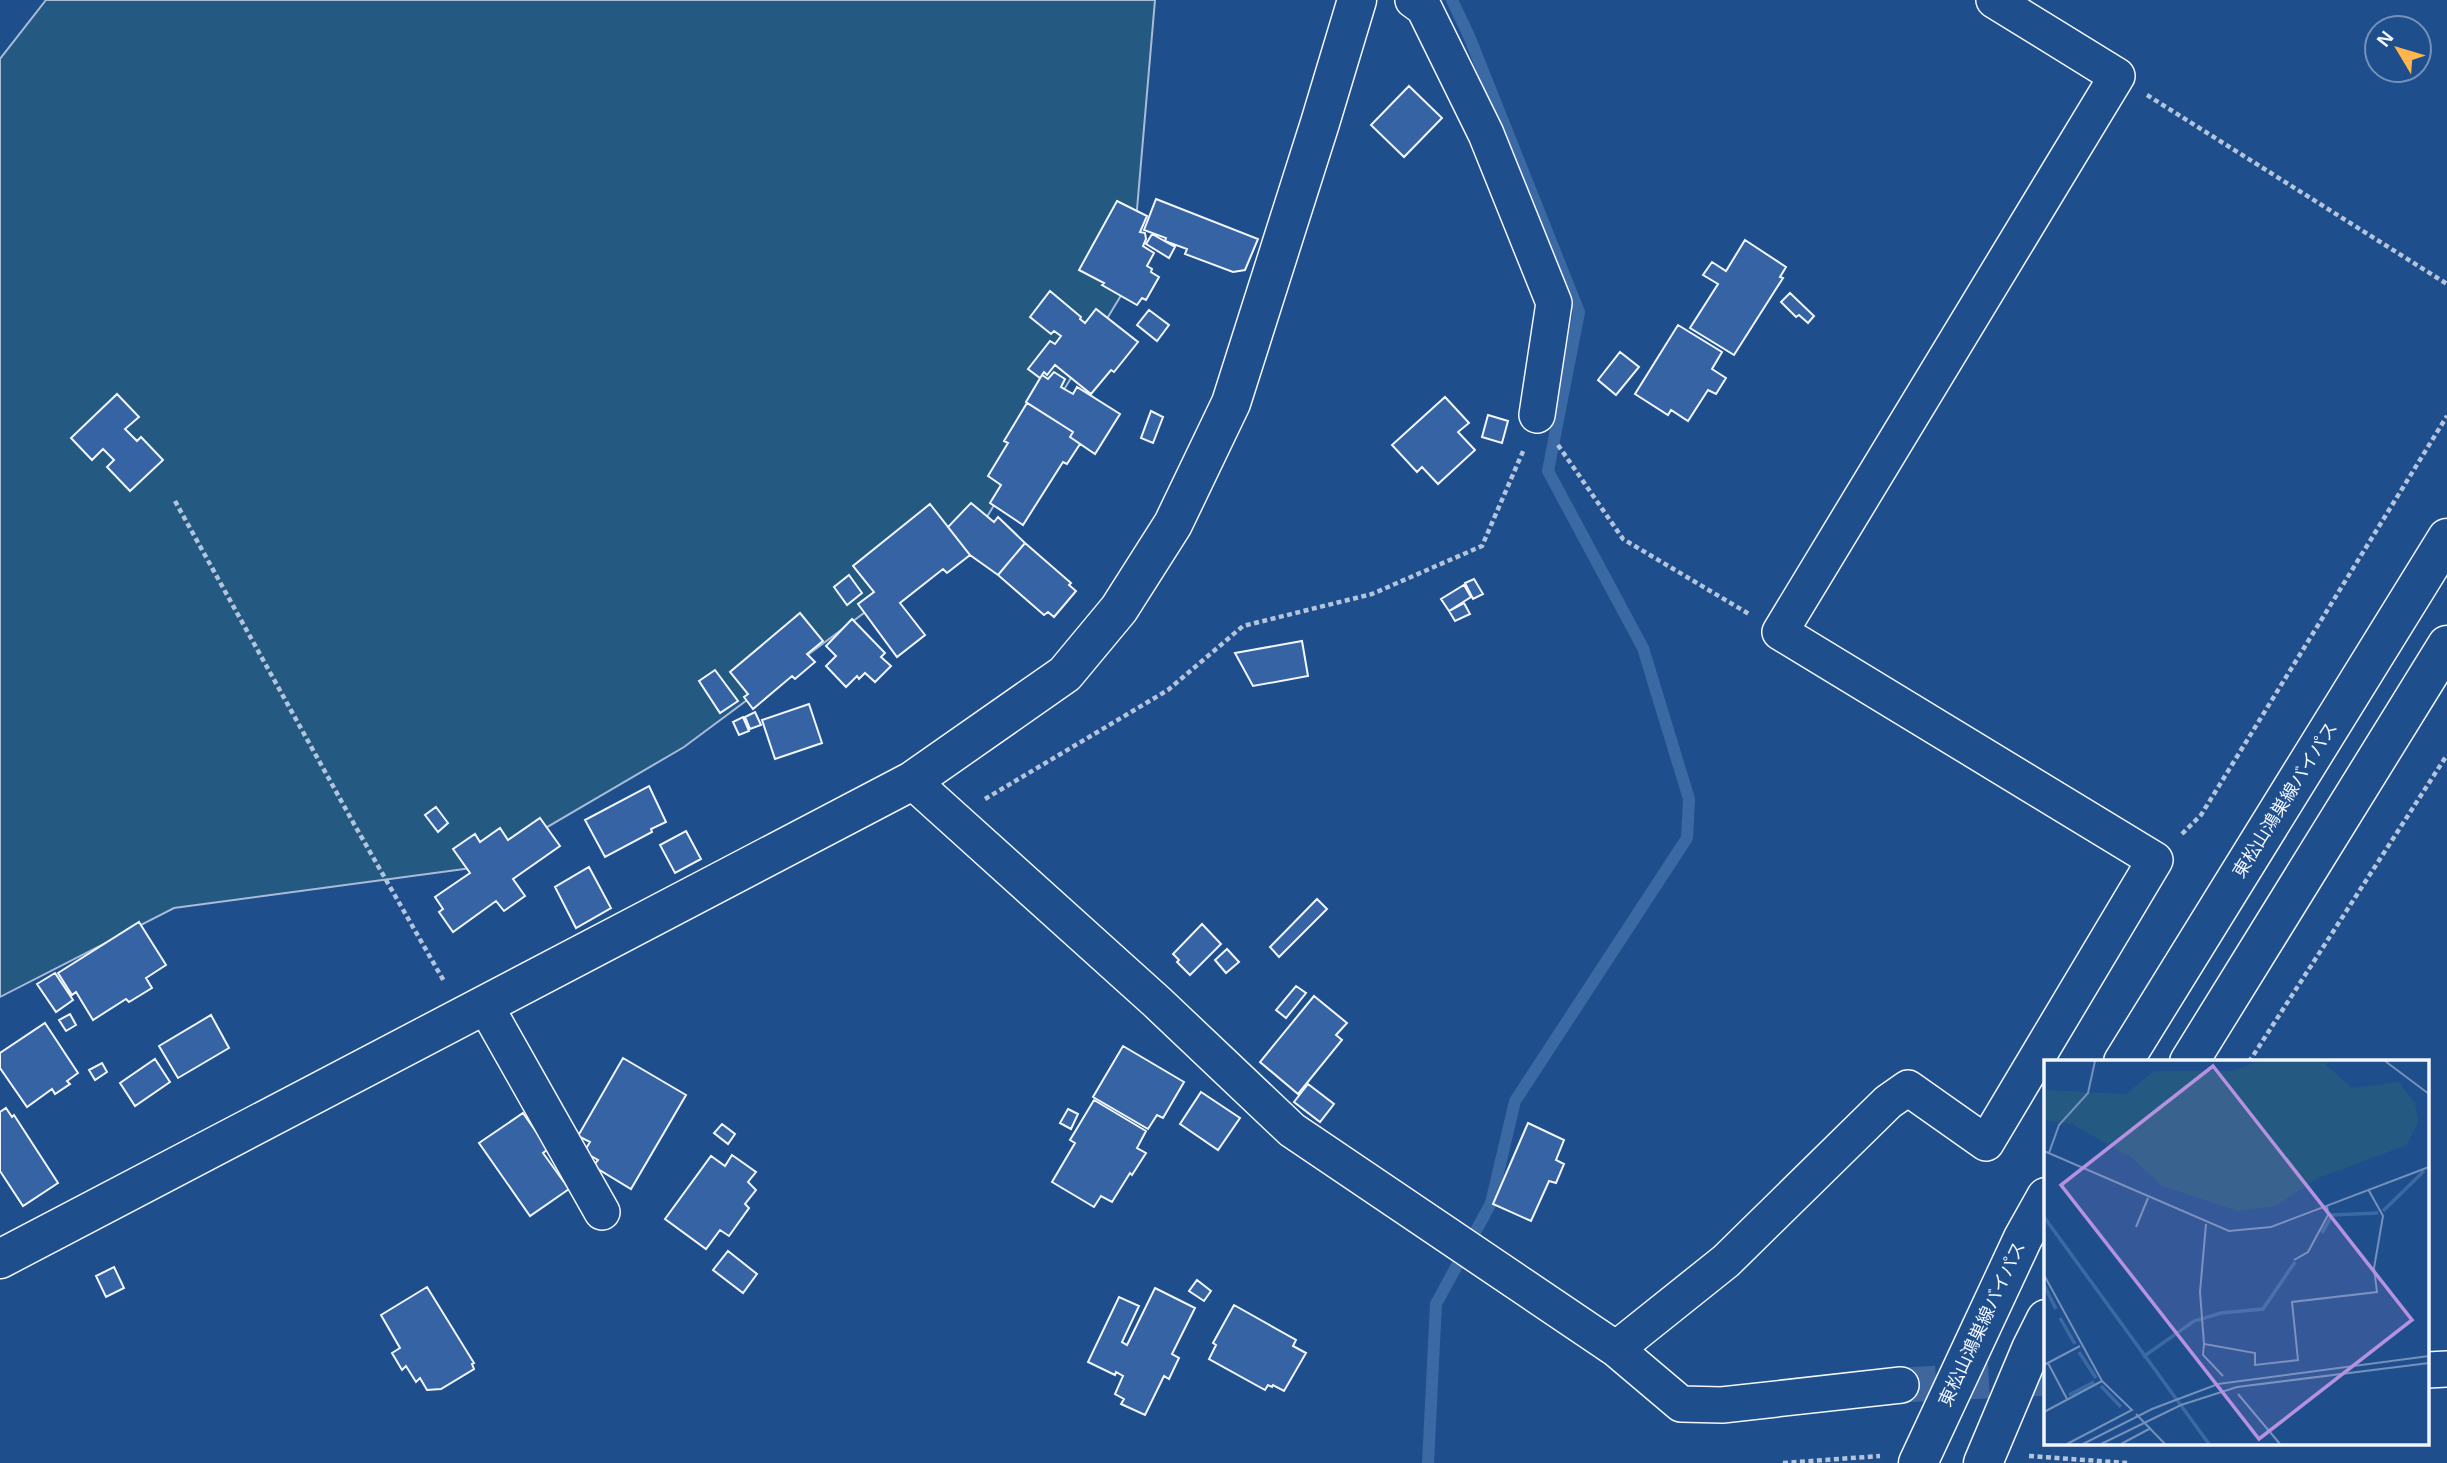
<svg xmlns="http://www.w3.org/2000/svg" width="2447" height="1463" font-family="Arial,'Noto Sans JP',sans-serif">
	<rect width="100%" height="100%" fill="#1f4e8c"/>
	<path fill="#245a82" stroke="#a8bbd7" stroke-width="2" d="M46,0H1155L1131,279L982,525L684,747L479,867L174,908L0,997V59Z"/>
	<g fill="none" stroke-linecap="round" stroke-linejoin="round">
		<path stroke="#3b69a3" stroke-width="12" d="M1428,1463L1436,1304L1491,1203L1515,1101L1687,838L1689,799L1643,648L1548,471L1579,312L1469,36L1452,0"/>
	</g>
	<path fill="#3563a3" stroke="#f2f6ff" stroke-width="2" d="M1409,86L1442,118L1404,157L1371,125Z
		M1156,199L1258,239L1245,270L1233,272L1185,254L1187,249L1165,241L1166,238L1144,230Z
		M1117,201L1147,216L1140,232L1145,233L1146,239L1143,246L1154,253L1147,266L1152,269L1151,272L1159,277L1146,300L1142,298L1137,305L1102,285L1104,283L1079,270Z
		M1152,234L1175,247L1169,258L1146,244Z
		M1745,240L1786,267L1780,277L1783,278L1734,355L1690,328L1718,284L1703,275L1712,262L1726,271Z
		M1050,291L1081,317L1080,319L1085,323L1096,309L1138,342L1114,372L1111,370L1091,394L1055,365L1047,375L1044,372L1040,378L1028,369L1050,341L1055,344L1061,336L1054,331L1051,334L1030,317Z
		M1790,293L1814,316L1808,323L1799,315L1796,317L1781,302Z
		M1149,310L1169,325L1157,341L1137,325Z
		M1678,325L1722,352L1712,369L1726,378L1716,394L1708,390L1688,421L1671,410L1668,415L1635,394Z
		M1620,352L1639,367L1616,395L1598,380Z
		M1054,372L1065,379L1061,387L1073,394L1077,387L1120,414L1095,454L1070,437L1073,432L1026,402L1042,375L1048,379Z
		M117,394L139,417L125,429L137,441L141,437L163,460L130,491L107,467L114,460L103,449L92,460L71,438Z
		M1445,397L1469,423L1458,432L1475,450L1438,484L1422,467L1417,472L1392,445Z
		M1027,403L1073,432L1070,437L1080,444L1067,464L1063,462L1023,525L990,503L1001,485L988,476L1008,443L1004,441Z
		M1151,411L1163,417L1153,443L1141,438Z
		M1488,415L1508,421L1502,443L1482,437Z
		M971,503L994,522L998,517L1025,543L998,575L970,555L948,527Z
		M930,504L970,555L947,573L943,569L900,603L925,635L897,657L858,604L874,592L853,566Z
		M1025,543L1071,583L1069,585L1076,591L1054,617L1048,612L1044,615L998,575Z
		M849,575L862,593L847,605L834,587Z
		M1474,579L1483,594L1473,599L1465,583Z
		M1464,585L1471,597L1449,611L1441,599Z
		M1464,603L1470,614L1455,621L1449,611Z
		M800,613L823,641L807,654L815,662L795,679L792,676L753,709L744,697L748,694L730,672Z
		M852,619L885,653L881,657L891,666L875,682L865,673L859,679L857,676L846,687L826,666L836,656L826,646Z
		M1302,641L1308,676L1253,686L1235,653Z
		M715,670L738,701L720,713L699,681Z
		M809,704L822,743L775,759L762,720Z
		M755,712L761,725L750,729L745,717Z
		M743,717L749,731L739,735L733,722Z
		M649,786L666,822L651,829L652,832L605,857L585,820Z
		M436,807L448,823L438,832L425,815Z
		M540,818L560,846L513,879L525,896L504,911L496,901L453,932L439,912L443,909L435,897L470,873L453,849L475,834L480,842L500,828L508,840Z
		M686,831L701,859L675,873L660,845Z
		M589,867L611,908L576,928L555,887Z
		M1317,899L1327,909L1279,957L1270,947Z
		M139,922L166,965L146,978L152,988L129,1002L126,999L93,1020L76,992L72,995L58,973Z
		M1202,924L1221,944L1190,975L1177,962L1179,960L1173,954Z
		M1227,949L1239,962L1226,973L1215,960Z
		M55,973L73,1000L56,1012L37,984Z
		M1296,986L1306,993L1286,1018L1276,1010Z
		M1314,996L1347,1023L1336,1035L1342,1040L1298,1094L1260,1062Z
		M70,1014L76,1025L66,1031L59,1020Z
		M211,1015L229,1048L178,1078L159,1046Z
		M45,1023L78,1073L67,1081L70,1084L55,1094L52,1089L27,1107L0,1068V1053Z
		M1123,1046L1184,1082L1163,1118L1157,1115L1148,1129L1093,1097Z
		M623,1058L686,1095L631,1189L593,1166L598,1160L584,1152L590,1142L578,1136Z
		M155,1059L170,1082L135,1106L120,1083Z
		M102,1063L107,1072L95,1080L89,1070Z
		M1308,1084L1334,1104L1320,1122L1294,1102Z
		M1201,1092L1240,1118L1218,1150L1180,1124Z
		M1094,1100L1146,1131L1137,1148L1146,1153L1132,1175L1130,1173L1112,1202L1101,1196L1094,1207L1052,1182L1075,1143L1070,1140Z
		M6,1108L12,1117L14,1115L58,1183L23,1206L0,1171V1112Z
		M1068,1109L1078,1114L1071,1129L1060,1123Z
		M523,1113L548,1149L543,1153L569,1189L530,1216L479,1143Z
		M1528,1123L1564,1140L1556,1160L1564,1164L1556,1183L1549,1181L1531,1221L1493,1204Z
		M722,1124L735,1134L728,1144L714,1133Z
		M732,1155L756,1172L748,1182L756,1190L745,1204L749,1208L729,1236L720,1230L706,1249L665,1219L711,1156L725,1166Z
		M728,1251L757,1274L743,1293L713,1270Z
		M114,1267L124,1288L106,1297L96,1276Z
		M1197,1280L1211,1291L1204,1301L1189,1291Z
		M427,1287L474,1363L472,1364L474,1369L441,1389L427,1390L420,1378L416,1382L406,1366L402,1370L392,1353L400,1348L381,1315Z
		M1155,1288L1195,1308L1172,1354L1179,1358L1169,1379L1164,1376L1145,1415L1121,1404L1124,1399L1115,1394L1123,1376L1116,1372L1115,1375L1088,1362L1119,1297L1139,1306L1122,1342L1127,1345Z
		M1234,1305L1296,1340L1293,1346L1306,1353L1284,1391L1273,1385L1272,1387L1268,1385L1265,1390L1209,1359L1216,1345L1213,1343Z"/>
	<g fill="none" stroke-linecap="round" stroke-linejoin="round">
		<path stroke="#3f679d" stroke-width="35" stroke-dasharray="35 18" stroke-linecap="butt" d="M1901,1385L2046,1378"/>
		<defs>
			<path id="minor" d="M1413,0L1424,8L1486,134L1554,303L1537,415
				M912,781L1157,1002L1292,1130L1616,1349L1726,1261L1888,1102L1908,1088L1986,1143L2155,860L1780,632L2117,76L1994,0
				M485,1005L602,1212
				M1616,1349L1681,1404L1722,1405L1901,1385
				M2428,1370L2447,1369"/>
			<path id="tertiary" d="M0,1259L912,781L1065,674L1119,609L1173,524L1231,403L1320,123L1357,0"/>
			<path id="primary" d="M2123,1062L2447,538
				M2189,1062L2447,645
				M1918,1463L2023,1238L2046,1197
				M1983,1463L2031,1349L2046,1319"/>
		</defs>
		<use href="#minor" stroke="#f2f6ff" stroke-width="38"/>
		<use href="#tertiary" stroke="#f2f6ff" stroke-width="41"/>
		<use href="#primary" stroke="#f2f6ff" stroke-width="41"/>
		<path stroke="#b3c4dc" stroke-width="4.5" stroke-dasharray="5 3.5" stroke-linecap="butt" d="M2147,95L2447,284
			M1558,445L1623,539L1749,614
			M175,501L354,824L445,983
			M985,799L1168,690L1243,626L1372,594L1482,546L1524,449
			M2182,834L2201,815L2447,416
			M2249,1062L2447,755
			M2029,1456L2127,1463
			M1783,1463L1880,1456"/>
		<use href="#minor" stroke="#1f4e8c" stroke-width="35"/>
		<use href="#tertiary" stroke="#1f4e8c" stroke-width="38"/>
		<use href="#primary" stroke="#1f4e8c" stroke-width="38"/>
	</g>
	<g text-anchor="middle" dominant-baseline="central" stroke-width="5" stroke-linejoin="round" paint-order="stroke">
		<g font-size="18" fill="#f2f6ff" stroke="#1f4e8c">
			<text transform="translate(2285 800) rotate(-58)">東松山鴻巣線バイパス</text>
			<text transform="translate(1982 1324) rotate(-65)">東松山鴻巣線バイパス</text>
		</g>
	</g>
	<g transform="translate(2044 1060)">
		<rect width="385" height="385" fill="#1f4e8c"/>
		<path d="M215,1H286L282,5L308,28L355,22L371,43L374,62L363,85L274,118L232,146L194,151L118,126L88,98L28,64L0,60V30L82,34L110,11H189Z" fill="#245a82"/>
		<path fill="none" stroke="#3b69a3" stroke-width="3.5" d="M339,151L380,111M0,157L165,384M278,173L288,155L334,153M0,225L12,249M16,258L31,284M35,292L52,318M99,297L150,261L177,253L219,249L251,202M57,326L77,347M25,335L50,322"/>
		<path fill="none" stroke="#7391ba" stroke-width="2" d="M341,1L385,34M0,91L185,171L227,167L385,107M5,93L15,65L44,33L51,1M162,164L156,232L160,284L211,293V305L254,300L248,242L333,232L330,208L339,156L324,129M92,167L104,138M250,200L264,192L284,155L283,145M0,215L58,321L88,350L23,384M160,284L159,295L179,316M4,303L23,339M0,305L36,286M194,334L236,384M0,352L58,321M92,354L121,384M39,384L108,349L174,324L385,296M57,384L137,345L193,327L385,303M77,384L107,368"/>
		<path fill="#b691df" fill-opacity="0.15" stroke="#b691df" stroke-width="3.5" d="M169,6L368,260L215,379L17,125Z"/>
		<rect width="385" height="385" fill="none" stroke="#f2f6ff" stroke-width="3.5"/>
	</g>
	<g transform="translate(2398 49) rotate(308)"><circle r="33" fill="#1f4e8c" stroke="#7391ba" stroke-width="2"/>
	<path d="M0-5L12 26L0 18L-12 26Z" fill="#ffb74d"/>
	<text y="-10" font-size="19" font-weight="bold" text-anchor="middle" fill="#f2f6ff">N</text>
	</g>
</svg>
